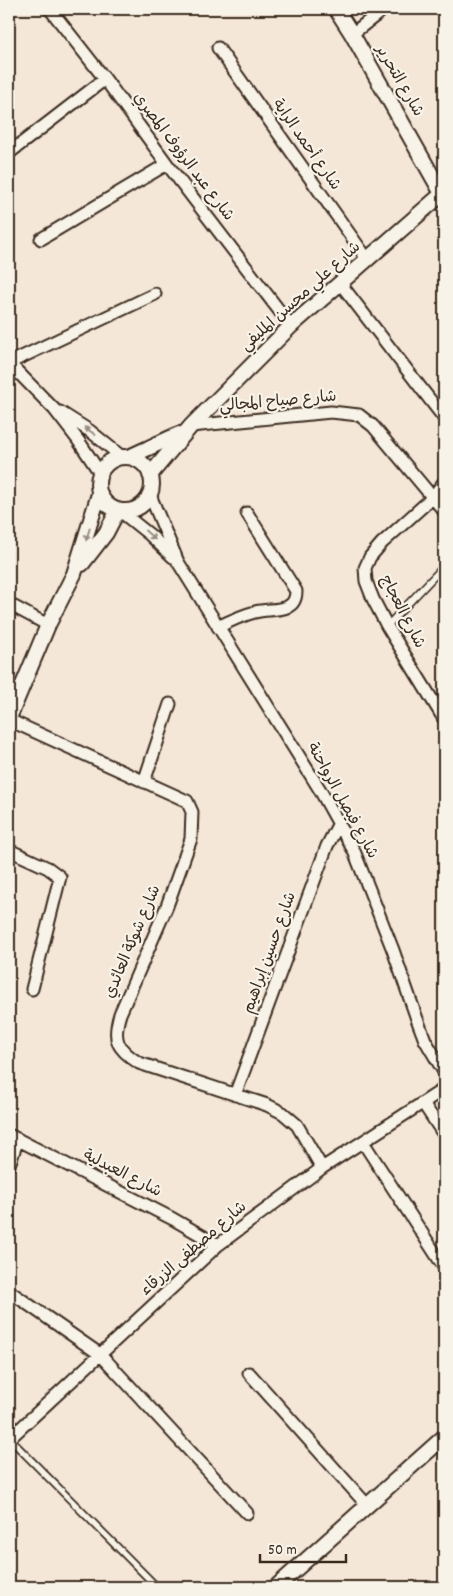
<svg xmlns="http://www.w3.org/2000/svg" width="453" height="1596" font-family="Dekko,'Playpen Sans Arabic',sans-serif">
	<rect width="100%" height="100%" fill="#f4e7d8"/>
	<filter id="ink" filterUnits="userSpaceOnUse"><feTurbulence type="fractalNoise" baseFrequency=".02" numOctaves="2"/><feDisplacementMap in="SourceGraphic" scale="10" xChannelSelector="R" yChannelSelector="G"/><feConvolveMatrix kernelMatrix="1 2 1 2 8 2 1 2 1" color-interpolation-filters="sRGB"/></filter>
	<g filter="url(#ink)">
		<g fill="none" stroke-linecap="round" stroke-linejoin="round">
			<defs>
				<path id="service" d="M387,626L444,566
					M10,1439L157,1587"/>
				<path id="minor" d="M50,9L105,79L167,164L291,326
					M352,34L384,9
					M218,48L368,260
					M9,153L105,79
					M41,239L167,164
					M340,283L444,418
					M9,363L155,294
					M9,363L54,409L78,440L100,473
					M60,412L90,431L122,457
					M191,426L331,412L359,415L373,426L444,511
					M444,482L432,498L382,543L370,557L365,568L366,581L373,599L387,626L444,719
					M150,495L178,562L320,790L354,851L393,950L417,1019L425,1040L444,1072
					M120,511L150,535L173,557
					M9,604L48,625
					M218,627C230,621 243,615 255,612C265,609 277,611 287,607C294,604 296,598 296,591L247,513
					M9,720L187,801L192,812L191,839L167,906L120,1014C112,1040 117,1049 139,1063L267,1105L283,1113L297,1125L322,1168
					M144,782L170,704
					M9,850L48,868L60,877L32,989
					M235,1095L306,903L327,846L339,823
					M423,1103L444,1135
					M9,1135L173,1219L218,1245
					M363,1142L444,1267
					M9,1165L18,1139
					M9,1291L101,1355L247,1513
					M249,1373L367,1505
					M9,1439L218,1245L322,1168L444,1089"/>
				<path id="tertiary" d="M336,9L352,34L444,197
					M98 484a27 27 0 1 1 54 0a27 27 0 1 1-54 0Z
					M129,457L179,434
					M150,475L191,426L291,326L442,194
					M82,564L106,533L118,510
					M9,718L48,625L74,574L99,494
					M276,1587L444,1437"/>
			</defs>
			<use href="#service" stroke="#3b2a1e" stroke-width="9"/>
			<use href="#minor" stroke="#3b2a1e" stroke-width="15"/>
			<use href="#tertiary" stroke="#3b2a1e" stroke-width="18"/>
			<use href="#service" stroke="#f7f3e8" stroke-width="5.5"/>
			<use href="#minor" stroke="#f7f3e8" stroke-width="11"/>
			<use href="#tertiary" stroke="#f7f3e8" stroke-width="14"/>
		</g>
		<defs><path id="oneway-solid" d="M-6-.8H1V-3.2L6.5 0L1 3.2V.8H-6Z" transform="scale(1.25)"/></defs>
		<g fill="#998e83">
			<use href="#oneway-solid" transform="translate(90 431) rotate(-144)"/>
			<use href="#oneway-solid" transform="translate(88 534) rotate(107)"/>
			<use href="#oneway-solid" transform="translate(150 535) rotate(42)"/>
		</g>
	</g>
	<g text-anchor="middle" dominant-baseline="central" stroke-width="4.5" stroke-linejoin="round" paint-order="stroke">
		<g font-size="16" fill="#3b2a1e" stroke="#f7f3e8">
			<text transform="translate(399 81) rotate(60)">شارع التحرير</text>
			<text transform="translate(306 145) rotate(55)">شارع أحمد الراية</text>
			<text transform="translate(183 157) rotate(53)">شارع عبد الرؤوف المصري</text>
			<text transform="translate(301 297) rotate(-42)">شارع علي محسن المليفي</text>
			<text transform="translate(278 402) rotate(-5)">شارع صياح المجالي</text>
			<text transform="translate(402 612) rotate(63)">شارع العجاج</text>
			<text transform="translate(342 801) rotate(61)">شارع فيصل الرواحنة</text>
			<text transform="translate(133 942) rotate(-67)">شارع شوكة العائدي</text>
			<text transform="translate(270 953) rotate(-70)">شارع حسين إبراهيم</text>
			<text transform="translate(122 1174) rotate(27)">شارع العبدلية</text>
			<text transform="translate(194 1249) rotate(-41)">شارع مصطفى الزرقاء</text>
		</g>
	</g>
	<rect width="453" height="1596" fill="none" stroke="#f7f3e8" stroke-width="30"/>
	<rect x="15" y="15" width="423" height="1566" fill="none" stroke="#3b2a1e" stroke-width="2" filter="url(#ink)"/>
	<path d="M260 1554v8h86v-8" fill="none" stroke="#3b2a1e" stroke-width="2.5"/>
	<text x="268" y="1554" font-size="15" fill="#3b2a1e" stroke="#f7f3e8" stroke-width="4" paint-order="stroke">50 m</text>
</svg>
